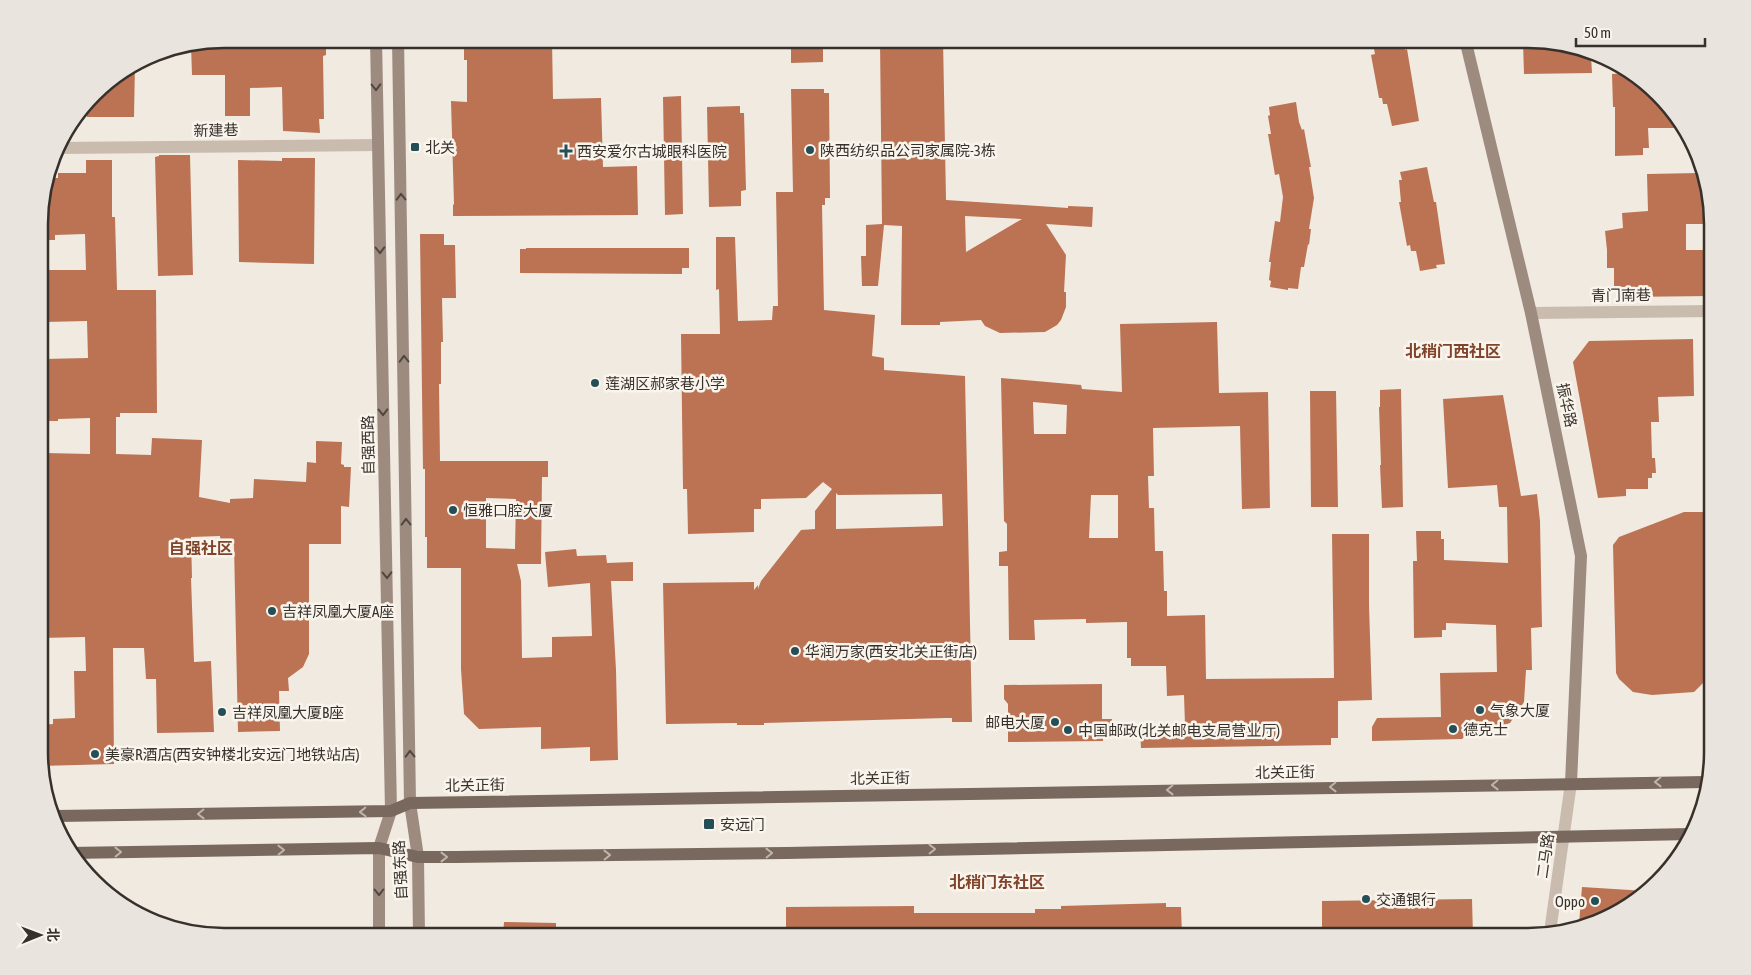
<svg xmlns="http://www.w3.org/2000/svg" width="1751" height="975" font-family="'Asap Condensed','Noto Sans SC',sans-serif">
	<rect width="100%" height="100%" fill="#f1eae0"/>
	<path fill="#bb7354" fill-rule="evenodd" d="M224,39H326V55L323,56L324,119H319L320,133L283,131L282,87L250,88V116H225V75H192L191,45Z
		M467,39H552L553,99L601,98L603,167L637,166L638,215L453,216V205L454,204L451,101L467,102V60H464V42H467Z
		M791,39H823V62L791,63Z
		M880,39H943L946,200L1068,208V206L1093,207L1092,227L1046,224L1066,255L1064,292H1066V307L1061,320L1057,325L1045,332L1000,333L985,326L981,320L940,322V325H901L902,226L884,225L878,286H862L861,256H866V225L882,224ZM965,216L1022,219L966,252Z
		M1372,39H1403L1405,50L1407,49L1419,121L1392,126L1387,104H1383L1382,98H1379L1371,55L1375,54Z
		M1523,42H1539L1591,56L1592,73L1524,74Z
		M135,64L134,117H87V104L101,85Z
		M1630,73L1681,121L1684,128H1648L1649,148H1643V155L1615,156V107H1613L1612,74Z
		M791,89H824V93H829L830,198H825V205H822L824,310L875,315L872,356L884,358V370L965,376L972,722H952V718H946L764,723V725H737V723L666,724L663,583L754,582V590L758,585V589L761,581L801,530L815,529V511L832,489L823,482L806,498L761,499V509H754V532L688,534L687,489H683L681,334H720L719,289L716,290V237H735L738,321L772,320L773,306H778L776,192H793ZM836,493L838,495L942,494L943,526L836,529Z
		M681,96L683,214L665,215L663,97Z
		M1296,102L1299,122L1302,130L1304,129L1308,151L1311,167H1309L1314,198L1309,229H1311L1309,245L1308,244L1304,267H1301L1298,289L1288,288V290L1270,287L1271,281L1269,280L1271,262H1269L1275,221L1280,222L1283,197L1279,174L1275,175L1268,134H1271L1268,116L1270,115L1269,107Z
		M740,106V113H744L746,190L741,191V206L709,207L707,107Z
		M159,155H190L193,275L158,276L155,157L159,156Z
		M282,158H315L314,264L239,262L238,160L282,161Z
		M86,160H112V217H115L117,290H156L157,413H120V417H116V454L151,455L152,438L202,440L199,497L230,503V499L253,498L254,479L306,482L307,462L316,463V441L342,442L341,464L344,465V467H351L349,507L341,506V544H309V654L303,667L288,678L289,691H279L280,731L238,732L234,545H221L220,536L191,537L192,578H191L194,662L211,661L214,732L157,733L156,679H146L144,648H113L114,764L40,766V725L53,724V719L75,718L74,671H86L85,637L40,638V457H45V453L90,454V418L58,419V421H44L43,406H46V375H43V359L88,358L87,321L45,322V270H86L85,234L55,235V240H41V224H43V191L47,178H58V173H86Z
		M1427,167L1434,202H1436L1445,264L1436,265L1437,268L1420,271L1416,251H1411L1410,245L1407,246L1399,202H1401L1399,180H1402L1400,172Z
		M1699,173L1705,192L1706,224H1686V250H1712V296L1623,297V289L1614,290V268H1607V250L1605,231L1623,228L1622,213L1648,211L1647,174Z
		M420,234H444V245H455L456,298H442L443,342H441V384H439L440,461H548V477H542L541,564H517L521,581L522,658L552,657V637L592,636L590,583L548,587L545,552L576,549L577,556L606,555L607,563L633,562V581H611L616,670L618,760L590,761V747L541,749V727L479,729L464,714L461,669V568H427V537H425V469H423ZM486,498L516,499L515,549L486,548Z
		M526,248H689V268H682V274L520,273V249H526Z
		M1217,322L1219,393L1268,392L1270,508L1242,509L1240,426L1153,428L1154,476H1148L1149,508H1154L1155,551H1163L1164,591H1167V616L1205,615L1206,679L1334,678L1332,534H1369V605L1372,700L1338,701V738H1331V745L1141,748L1140,730H1153V726L1185,725L1184,695L1167,696L1166,666H1131V658H1127V622L1086,623V619L1034,620L1035,640H1009L1008,566H999V552L1007,551V524L1004,521L1001,378L1081,385L1082,389L1122,392L1120,324ZM1033,402L1067,405L1066,434H1034ZM1091,495H1118V538H1089Z
		M1693,339L1694,396L1658,397L1659,422H1651L1652,458H1655L1656,473H1652V478H1648V489H1626V496L1598,498L1573,362L1589,341Z
		M1401,389L1403,507L1382,508L1380,465H1381L1379,407H1380V390Z
		M1310,391H1336L1338,507H1311Z
		M1503,395L1521,496L1537,494L1540,521L1542,627L1531,628L1532,670H1526L1524,702L1510,723L1487,730H1471L1462,739L1372,741V727L1377,718L1441,717L1440,673L1497,672L1496,625L1446,623V630H1442V637L1414,638L1413,561H1417L1416,531H1441V539H1444V560L1508,563L1507,507H1499L1497,485L1448,488L1443,399Z
		M1684,512H1712V683H1703L1694,692L1652,695L1633,692L1619,679L1616,673L1613,545L1619,537Z
		M1102,684V719H1112V735H1103V741L1008,742V704L1004,699V685Z
		M1582,887L1646,891L1620,911L1579,924Z
		M1472,899L1473,936H1322V901Z
		M1166,903V907H1181L1182,936H786V907L914,906V913H1035V909H1061V906Z
		M504,922L556,923V936H503Z"/>
	<g fill="none" stroke-linecap="round" stroke-linejoin="round">
		<path stroke="#c9bbad" stroke-width="12" d="M56,148L377,145
			M1531,313L1712,311
			M1550,932L1571,783"/>
		<path stroke="#9c8b7e" stroke-width="12" d="M376,39L391,811L379,848V936
			M398,39L410,803L418,857L419,936
			M1465,39L1531,313L1581,556L1571,783"/>
		<path stroke="#78685d" stroke-width="12" d="M56,816L391,811L410,803L1706,782
			M69,853L379,848L418,857H456L787,853L1690,834"/>
	</g>
	<defs><path id="oneway-chevron" d="M-2-3.5L2.5 0L-2 3.5" fill="none" stroke-width="1.6" stroke-linecap="round" stroke-linejoin="round" transform="scale(1.25)"/></defs>
	<g stroke="#504740">
		<use href="#oneway-chevron" transform="translate(376 87) rotate(89)"/>
		<use href="#oneway-chevron" transform="translate(401 197) rotate(-91)"/>
		<use href="#oneway-chevron" transform="translate(380 250) rotate(89)"/>
		<use href="#oneway-chevron" transform="translate(404 359) rotate(-91)"/>
		<use href="#oneway-chevron" transform="translate(383 412) rotate(89)"/>
		<use href="#oneway-chevron" transform="translate(406 522) rotate(-91)"/>
		<use href="#oneway-chevron" transform="translate(387 575) rotate(89)"/>
		<use href="#oneway-chevron" transform="translate(410 754) rotate(-91)"/>
		<use href="#oneway-chevron" transform="translate(379 892) rotate(90)"/>
	</g>
	<g stroke="#bfb5ac">
		<use href="#oneway-chevron" transform="translate(1658 782) rotate(179)"/>
		<use href="#oneway-chevron" transform="translate(1495 785) rotate(179)"/>
		<use href="#oneway-chevron" transform="translate(1333 787) rotate(179)"/>
		<use href="#oneway-chevron" transform="translate(1170 790) rotate(179)"/>
		<use href="#oneway-chevron" transform="translate(363 812) rotate(178)"/>
		<use href="#oneway-chevron" transform="translate(201 814) rotate(179)"/>
		<use href="#oneway-chevron" transform="translate(932 849) rotate(-1)"/>
		<use href="#oneway-chevron" transform="translate(281 850) rotate(-1)"/>
		<use href="#oneway-chevron" transform="translate(118 852) rotate(-1)"/>
		<use href="#oneway-chevron" transform="translate(769 853) rotate(-1)"/>
		<use href="#oneway-chevron" transform="translate(607 855) rotate(-1)"/>
		<use href="#oneway-chevron" transform="translate(444 857)"/>
	</g>
	<g fill="#244f56" stroke="#f9f4ec" stroke-width="2">
		<rect x="410" y="142" width="10" height="10" rx="2.5"/>
		<circle cx="810" cy="150" r="5"/>
		<path d="M563.5 143.5h5v5h5v5h-5v5h-5v-5h-5v-5h5z"/>
		<circle cx="595" cy="383" r="5"/>
		<circle cx="453" cy="510" r="5"/>
		<circle cx="272" cy="611" r="5"/>
		<circle cx="795" cy="651" r="5"/>
		<circle cx="1480" cy="710" r="5"/>
		<circle cx="222" cy="712" r="5"/>
		<circle cx="1055" cy="722" r="5"/>
		<circle cx="1453" cy="729" r="5"/>
		<circle cx="1068" cy="730" r="5"/>
		<circle cx="95" cy="754" r="5"/>
		<rect x="703" y="818" width="12" height="12" rx="2.5"/>
		<circle cx="1366" cy="899" r="5"/>
		<circle cx="1595" cy="901" r="5"/>
	</g>
	<g text-anchor="middle" dominant-baseline="central" stroke-width="5" stroke-linejoin="round" paint-order="stroke">
		<g font-size="15" fill="#37302b" stroke="#f9f4ec">
			<text transform="translate(216 130) rotate(-1)">新建巷</text>
			<text transform="translate(1621 295) rotate(-1)">青门南巷</text>
			<text transform="translate(1567 405) rotate(78)">振华路</text>
			<text transform="translate(368 445) rotate(-91)">自强西路</text>
			<text transform="translate(1285 772) rotate(-1)">北关正街</text>
			<text transform="translate(880 778) rotate(-1)">北关正街</text>
			<text transform="translate(475 785) rotate(-1)">北关正街</text>
			<text transform="translate(1545 856) rotate(-82)">二马路</text>
			<text transform="translate(400 870) rotate(-93)">自强东路</text>
		</g>
		<g font-size="15" fill="#37302b" stroke="#f9f4ec" text-anchor="start">
			<text x="425" y="147">北关</text>
			<text x="820" y="150">陕西纺织品公司家属院-3栋</text>
			<text x="577" y="151">西安爱尔古城眼科医院</text>
			<text x="605" y="383">莲湖区郝家巷小学</text>
			<text x="463" y="510">恒雅口腔大厦</text>
			<text x="282" y="611">吉祥凤凰大厦A座</text>
			<text x="805" y="651">华润万家(西安北关正街店)</text>
			<text x="1490" y="710">气象大厦</text>
			<text x="232" y="712">吉祥凤凰大厦B座</text>
			<text x="1045" y="722" text-anchor="end">邮电大厦</text>
			<text x="1463" y="729">德克士</text>
			<text x="1078" y="730">中国邮政(北关邮电支局营业厅)</text>
			<text x="105" y="754">美豪R酒店(西安钟楼北安远门地铁站店)</text>
			<text x="720" y="824">安远门</text>
			<text x="1376" y="899">交通银行</text>
			<text x="1585" y="901" text-anchor="end">Oppo</text>
		</g>
		<g font-size="16" font-weight="bold" fill="#80442b" stroke="#f9f4ec">
			<text x="1453" y="351">北稍门西社区</text>
			<text x="201" y="548">自强社区</text>
			<text x="997" y="882">北稍门东社区</text>
		</g>
	</g>
	<path d="M0 0H1751V975H0ZM224 48H1528A176 176 0 0 1 1704 224V752A176 176 0 0 1 1528 928H224A176 176 0 0 1 48 752V224A176 176 0 0 1 224 48Z" fill="#e9e4dd" fill-rule="evenodd"/>
	<path fill="none" stroke="#37302b" stroke-width="2.5" d="M224 48H1528A176 176 0 0 1 1704 224V752A176 176 0 0 1 1528 928H224A176 176 0 0 1 48 752V224A176 176 0 0 1 224 48Z"/>
	<g transform="translate(40 935) rotate(89)" stroke="#f9f4ec" stroke-width="4" paint-order="stroke">
	<path d="M0-4L9 19L0 12L-9 19Z" fill="#37302b"/>
	<text y="-8" font-size="14" font-weight="bold" text-anchor="middle" fill="#37302b">北</text>
	</g>
	<path d="M1576 38v8h129v-8" fill="none" stroke="#37302b" stroke-width="2.5"/>
	<text x="1584" y="38" font-size="15" fill="#37302b" stroke="#f9f4ec" stroke-width="4" paint-order="stroke">50 m</text>
</svg>
